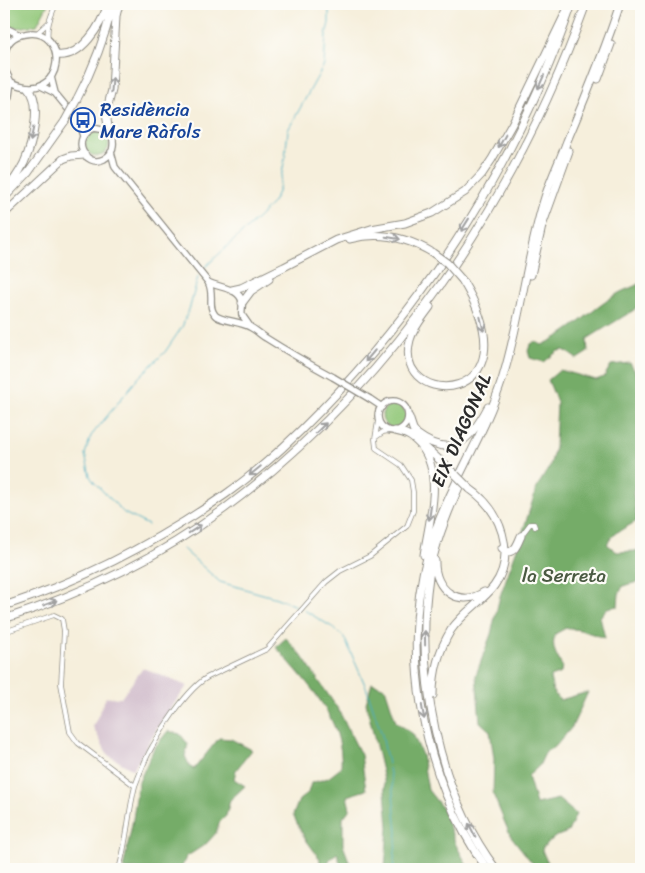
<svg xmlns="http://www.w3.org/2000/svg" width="645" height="873" font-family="Sriracha,sans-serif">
	<rect width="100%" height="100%" fill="#fdfcf7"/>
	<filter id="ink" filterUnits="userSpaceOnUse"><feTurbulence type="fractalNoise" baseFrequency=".02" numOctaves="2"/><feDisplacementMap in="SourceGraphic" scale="10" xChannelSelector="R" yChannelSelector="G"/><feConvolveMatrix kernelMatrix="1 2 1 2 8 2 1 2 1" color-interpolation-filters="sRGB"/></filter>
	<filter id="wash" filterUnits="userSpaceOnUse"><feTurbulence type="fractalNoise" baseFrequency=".0096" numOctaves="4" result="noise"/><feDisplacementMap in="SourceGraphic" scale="20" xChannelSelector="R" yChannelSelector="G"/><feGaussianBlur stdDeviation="1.12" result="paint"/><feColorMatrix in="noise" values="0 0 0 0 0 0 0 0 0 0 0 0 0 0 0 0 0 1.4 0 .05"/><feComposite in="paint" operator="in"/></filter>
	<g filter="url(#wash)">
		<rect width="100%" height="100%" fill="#f6efdc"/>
		<path fill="#d1bdcc" d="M143,668L187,686L159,725L133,770L108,755L93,727L106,697L121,698Z"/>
		<path fill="#91c778" stroke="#5e7952" d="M4,4H48L37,25L17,28L11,27L4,18Z
			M85 144a12 12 0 1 1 24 0a12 12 0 1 1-24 0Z
			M382 416a12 12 0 1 1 24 0a12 12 0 1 1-24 0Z"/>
		<path fill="#74ac68" stroke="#506c4a" d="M641,282V303L634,310L587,339L588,352L577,359L564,350L558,351L544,362L530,358L528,351L530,345L535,341L542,345C570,333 591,310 617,294C625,289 633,288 641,282Z
			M630,363L641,381V469L633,492L637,521L614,534L607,544L617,552L635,551L641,549V581L623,586L619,594L618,606L607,608L600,617L605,638L580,630L566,628L555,634C551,648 556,654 562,666L561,673L550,677L553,692L560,700L588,692L572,727L555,747L546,751L539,766L528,776L536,804L558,799L576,814L568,832L555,837L543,847L542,850L550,869H537L510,835L493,794L494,759L490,731L480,722L476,675L491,634L500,596L519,543L537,487L550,466L555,447L557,402L548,380L560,370L596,380L604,377L611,365Z
			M286,638L301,655L338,709L361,755L366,790L347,796L350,809L343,818V845L352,869H342L337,853L329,860L328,869H319L320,859L304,837L293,815L299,800L308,793L311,783L328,778L341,768C345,719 306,682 276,647Z
			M372,683L385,688L396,722L413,734L422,755L428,790L443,809L456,845L469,869H385L388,827L384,780L366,703Z
			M168,731L180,734L188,744L185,756L190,767L194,769L219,738L231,739L252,750L236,770L234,779L245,786L230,800L226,816L219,823L216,833L206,844L186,857L181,869H123L133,819L138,784L154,748Z"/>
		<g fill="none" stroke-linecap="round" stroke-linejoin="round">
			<path stroke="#43acc2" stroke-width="1" d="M203,269L260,216L273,202L278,192L285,158L288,130L324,65L326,35L329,23V4
				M148,525L124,513L93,481L90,476L85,454L91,436L138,378L165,352L182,327L190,307L198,277
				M183,549L220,582L277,598L300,608
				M304,610L332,627L344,637L366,687L382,735L392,783L397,833L393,869"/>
		</g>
	</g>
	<g filter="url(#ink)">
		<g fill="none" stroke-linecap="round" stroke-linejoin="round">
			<defs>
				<path id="street" d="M36,34L48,23
					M48,40C46,26 51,16 56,4
					M376,437L383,432L389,431
					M521,536L530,524H534L535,527
					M4,632L54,615L62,619L64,631L61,684L70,732L78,743L135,786C128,814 127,842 119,869
					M135,786C140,773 145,759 152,747C163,727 188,688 208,677L267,649L326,582L340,571L370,556L407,526L413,511V492L411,480L401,465L376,448L375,439L378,421"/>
				<path id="secondary" d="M4,27L20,35
					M4,31L9,42
					M4,55C7,43 12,36 25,34C70,24 67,108 11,82L4,68
					M51,77L55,93L78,121L83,136
					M41,86L55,93
					M4,107L9,96L11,82
					M78,121C83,123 88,126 93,128C103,130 115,130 113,146C113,151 109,156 104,159C85,169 69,137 94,128
					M111,152L115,167L208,282C215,294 207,306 215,315C220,321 240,321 250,327C256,330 261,335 266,338C288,352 311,365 333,377
					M208,282C219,288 240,288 242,302C243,306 241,311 242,315L249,325
					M370,399L382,407
					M378 416a15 15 0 1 1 30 0a15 15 0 1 1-30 0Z"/>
				<path id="highway" d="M57,55C82,58 101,25 108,4
					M598,79L611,44
					M77,99C93,69 105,37 113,4
					M109,133L106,113L112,90L116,16L119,4
					M4,192C11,184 19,173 24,163C32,145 43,103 28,88
					M4,198L28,173L65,121
					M4,214L63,159L71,156L85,155
					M350,239C379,231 408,238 433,253
					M531,275L542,226L569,151
					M232,290L241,288L284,267L336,240L371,229L405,223L432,213L465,192L482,174L492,159L512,124L567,10
					M242,303L251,291L269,279
					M430,307C422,318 413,328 410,340C391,412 540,407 462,280
					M409,417L413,429L420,438
					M395,431C407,433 413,437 421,446C444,475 429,521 424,555
					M417,434C453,461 471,439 488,407
					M423,445L456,475
					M459,487C446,516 434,546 429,577C415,673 437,791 496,869
					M502,548L506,552C515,553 518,543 521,536
					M435,561C434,590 459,608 484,592
					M4,606C84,580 157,542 226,494C260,470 291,441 320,411C432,297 520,155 572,4
					M4,619C82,594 158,558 224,509C393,384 515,200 586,4
					M433,695C433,672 439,650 451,630C464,611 482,602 494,586C517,554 501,510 470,489
					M487,869C420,776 396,640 435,531C454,479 485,433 502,380C521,320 526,257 545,197C551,178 560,160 567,141C586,96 605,50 620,4"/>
			</defs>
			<use href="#street" stroke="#908d84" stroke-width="5.5"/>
			<use href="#secondary" stroke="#908d84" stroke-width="8"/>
			<use href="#highway" stroke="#908d84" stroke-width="9"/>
			<use href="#street" stroke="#fff" stroke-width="4"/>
			<use href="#secondary" stroke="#fff" stroke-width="5.5"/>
			<use href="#highway" stroke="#fff" stroke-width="7"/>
			<defs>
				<path id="secondary-bridge" d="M333,377L370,399"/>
				<path id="highway-bridge" d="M65,121L77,99
					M433,253L447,263L462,280
					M456,475L470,489"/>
			</defs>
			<use href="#secondary-bridge" stroke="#908d84" stroke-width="8" stroke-linecap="butt"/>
			<use href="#highway-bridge" stroke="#908d84" stroke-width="9" stroke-linecap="butt"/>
			<use href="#secondary-bridge" stroke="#fff" stroke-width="5.5"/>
			<use href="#highway-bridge" stroke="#fff" stroke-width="7"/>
		</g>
		<defs><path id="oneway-shaft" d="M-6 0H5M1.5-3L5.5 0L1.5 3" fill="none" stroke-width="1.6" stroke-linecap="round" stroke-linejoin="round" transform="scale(1.25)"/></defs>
		<g stroke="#a0a0a0">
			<use href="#oneway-shaft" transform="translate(541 82) rotate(114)"/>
			<use href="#oneway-shaft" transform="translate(112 85) rotate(-85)"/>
			<use href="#oneway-shaft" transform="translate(32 134) rotate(102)"/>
			<use href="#oneway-shaft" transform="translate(502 141) rotate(119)"/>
			<use href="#oneway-shaft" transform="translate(465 225) rotate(122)"/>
			<use href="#oneway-shaft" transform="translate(393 238) rotate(10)"/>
			<use href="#oneway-shaft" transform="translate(482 324) rotate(77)"/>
			<use href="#oneway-shaft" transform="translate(370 356) rotate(130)"/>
			<use href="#oneway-shaft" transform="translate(321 428) rotate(-45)"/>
			<use href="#oneway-shaft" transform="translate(255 471) rotate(141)"/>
			<use href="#oneway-shaft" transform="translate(430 513) rotate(98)"/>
			<use href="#oneway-shaft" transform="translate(195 529) rotate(-33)"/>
			<use href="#oneway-shaft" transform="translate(50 603) rotate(-21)"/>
			<use href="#oneway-shaft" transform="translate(425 638) rotate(-91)"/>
			<use href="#oneway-shaft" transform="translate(423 712) rotate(80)"/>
			<use href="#oneway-shaft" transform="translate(472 830) rotate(-117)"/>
		</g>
	</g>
	<defs>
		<symbol id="bus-ring" viewBox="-11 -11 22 22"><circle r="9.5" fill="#fdfcf7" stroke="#1a4fb4" stroke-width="1.5"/><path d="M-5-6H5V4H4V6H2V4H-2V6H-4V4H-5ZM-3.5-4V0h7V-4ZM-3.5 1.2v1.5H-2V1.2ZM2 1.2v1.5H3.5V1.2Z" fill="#1a4fb4"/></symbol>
	</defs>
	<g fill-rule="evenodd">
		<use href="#bus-ring" x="69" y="106" width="28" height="28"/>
	</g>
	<g text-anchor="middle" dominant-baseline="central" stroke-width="4.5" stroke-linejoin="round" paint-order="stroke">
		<g font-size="19" fill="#164399" stroke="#fdfcf7" text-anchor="start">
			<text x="100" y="109">Residència<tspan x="100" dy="22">Mare Ràfols</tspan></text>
		</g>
		<g font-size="19" fill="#2b2b2b" stroke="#fdfcf7">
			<text transform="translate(461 430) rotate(-66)">EIX DIAGONAL</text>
		</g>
		<g font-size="19" fill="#4a5a42" stroke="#fdfcf7">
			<text x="564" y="575">la Serreta</text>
		</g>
	</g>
	<rect width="645" height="873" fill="none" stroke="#fdfcf7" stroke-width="20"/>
</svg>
